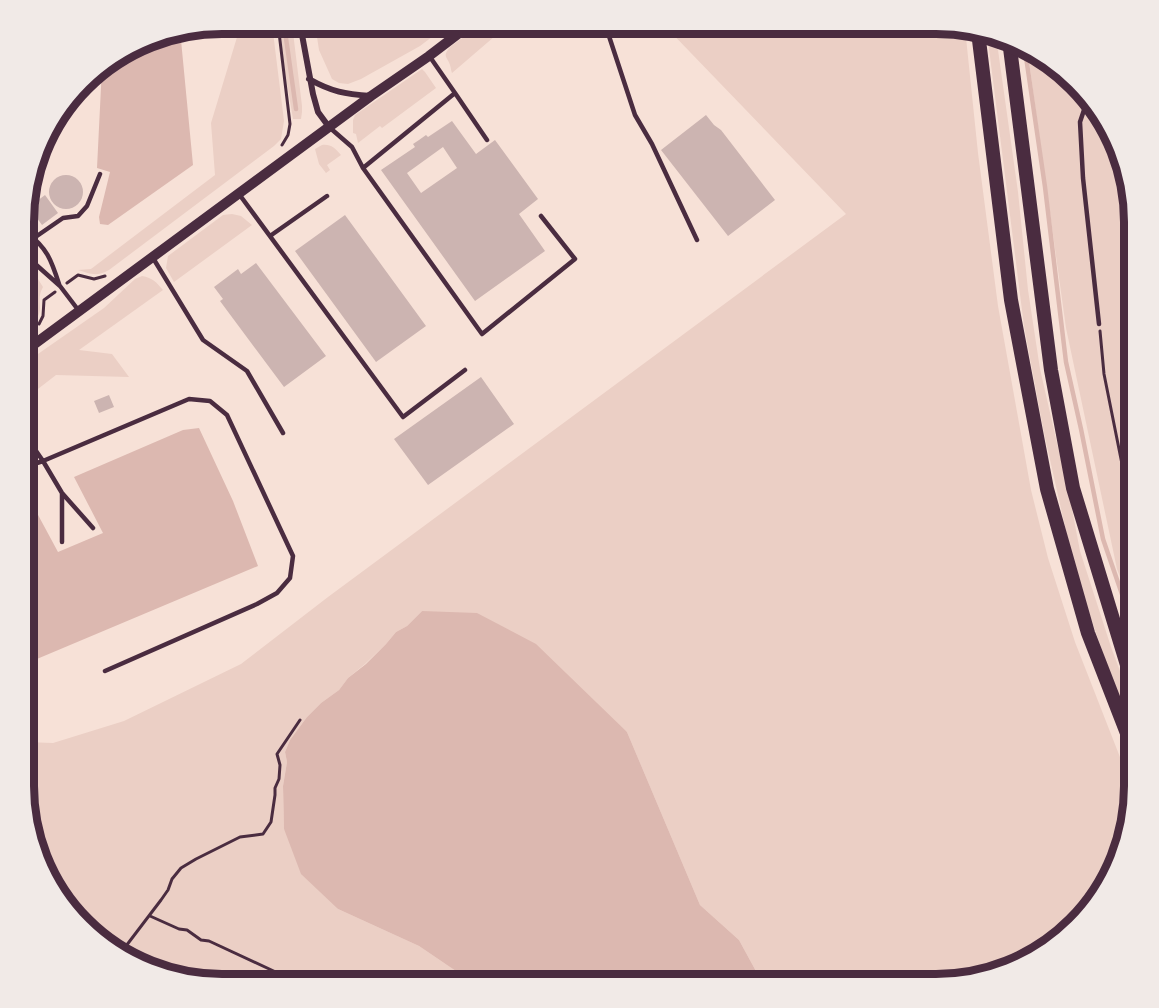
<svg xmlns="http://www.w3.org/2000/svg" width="1159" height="1008" font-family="'Roboto Condensed',sans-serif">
	<rect width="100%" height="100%" fill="#f7e1d7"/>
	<path fill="#ebcfc5" d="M241,24H272L284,121L281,139L274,146L109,270C96,277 91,274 78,270L91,269L215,175L211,123Z
		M277,24H292L302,106V112L301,119H293Z
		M315,24H449L420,46L361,79L348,84L339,83L332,79L319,50Z
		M481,24H509L452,73C451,71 451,68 450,65C447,56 442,57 450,47Z
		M663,24H950L965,28L978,153L998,306L1031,490L1048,558L1075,642L1134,793L1120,862L1077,926L1013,969L950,984H763L739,940L700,905L627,732L422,611L407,626L396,632L386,644L365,664L348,678L339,690L321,703L307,717L290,740L285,752L287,762L283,786L284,829L338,909L419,946L475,984H222L177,975L111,945L82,926L39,862L24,799L25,742L53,743L124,721L241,664L328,597L846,214Z
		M994,40L998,50L1018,192L1028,290L1040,369L1071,504L1080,551L1111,647L1135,711V736L1108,667L1088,610L1071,553L1044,433L1024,326L988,41Z
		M1027,47L1077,82L1115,135L1135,209V615L1117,569L1066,328Z
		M422,69L425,72L436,88L382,128L380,126L358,143L356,134L353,133V120L355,115Z
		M322,145C331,144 335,148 341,155L327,165L330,170L326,173L319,164L315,149Z
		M232,214L241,216L252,225L174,282L166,268L168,256L223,215Z
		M26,260L43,287C33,305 51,310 25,330V312L33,306L35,303L26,311Z
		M142,276C153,278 156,282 163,290L79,350L112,354L129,377L56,375L25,399V363L104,308L135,279Z"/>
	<path fill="#dcb8b0" d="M150,40H181L193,165L108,225L100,224L99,217L110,172L97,168L102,67Z
		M199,428L233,501L258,566L25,664V502L30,500L58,552L103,533L74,477L183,430Z
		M422,611L477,613L536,644L627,732L700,905L739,940L763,984H475L419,946L338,909L301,874L284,829L283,786L287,762L285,752L290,740L307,717L321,703L339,690L348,678L366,664L386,644L396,632L407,626Z"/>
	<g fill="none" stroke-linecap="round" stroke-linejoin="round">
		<path stroke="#dcb8b0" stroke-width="4.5" d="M284,24L296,109
			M1025,50L1045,187L1066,362L1081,429L1103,539L1135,632"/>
	</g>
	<path fill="#ccb4b1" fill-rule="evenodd" d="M706,115L714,125L721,130L775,200L728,236L661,150Z
		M452,121L476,154L495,140L538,199L519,214L545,251L475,301L381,170L415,147L413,144L419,140L426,135L428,137ZM443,147L457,168L421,193L407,173Z
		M49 192a17 17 0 1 1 34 0a17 17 0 1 1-34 0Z
		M45,195L58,213L42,225L29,207Z
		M345,215L426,326L376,362L295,251Z
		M256,263L326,356L284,387L220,301L223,299L214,287L238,269L241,274Z
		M481,377L514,424L428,485L394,439Z
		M109,395L114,407L99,413L94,401Z"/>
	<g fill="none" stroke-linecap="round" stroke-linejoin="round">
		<path stroke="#4a2c40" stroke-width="3" d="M278,24L290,124L288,135L282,145
			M67,283L78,275L94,279L105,276
			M39,324L43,316L44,300L55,292
			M1100,331L1104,374L1124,474L1127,518L1135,563
			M150,916L179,929L187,930L201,940L209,941L280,974L285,984
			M123,953L126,946L161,900L168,890L172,879L181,868L196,859L240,837L263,834L271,822L275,795V788L279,779L280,765L277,754L300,720"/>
		<path stroke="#4a2c40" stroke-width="4.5" d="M605,24L635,115L652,144L697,240
			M455,93L487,140
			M1090,101L1085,107L1080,122L1083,178L1099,324
			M329,127L352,147L363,168L482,334L575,259L541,216
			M363,168L455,93L430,57
			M239,194L403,417L465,370
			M26,232C47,248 51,259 59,284
			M270,236L327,196
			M34,238L63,218L78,216L87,206L100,174
			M26,247L33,262L60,286L79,311
			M153,258L203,340L247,371L283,433
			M25,435L43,461L189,399L210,401L227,415L293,556L290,578L277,593L257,604L105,671
			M25,467L43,461L62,493L93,528
			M62,542V493"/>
		<path stroke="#4a2c40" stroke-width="6" d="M300,24L313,94L318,112L329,127
			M309,79C332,92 345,94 371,96"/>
		<path stroke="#4a2c40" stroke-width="10" d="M25,351L371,96L429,56L471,24"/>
		<path stroke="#4a2c40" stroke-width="14" d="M978,32L1011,300L1047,489L1088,633L1135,754
			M1009,40L1051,370L1073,488L1127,665L1135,683"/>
	</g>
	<path d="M0 0H1159V1008H0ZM222 34H936A188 188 0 0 1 1124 222V786A188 188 0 0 1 936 974H222A188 188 0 0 1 34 786V222A188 188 0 0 1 222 34Z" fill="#f1eae7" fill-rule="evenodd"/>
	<path fill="none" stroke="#4a2c40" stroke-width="8" d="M222 34H936A188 188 0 0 1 1124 222V786A188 188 0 0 1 936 974H222A188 188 0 0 1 34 786V222A188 188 0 0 1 222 34Z"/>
</svg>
